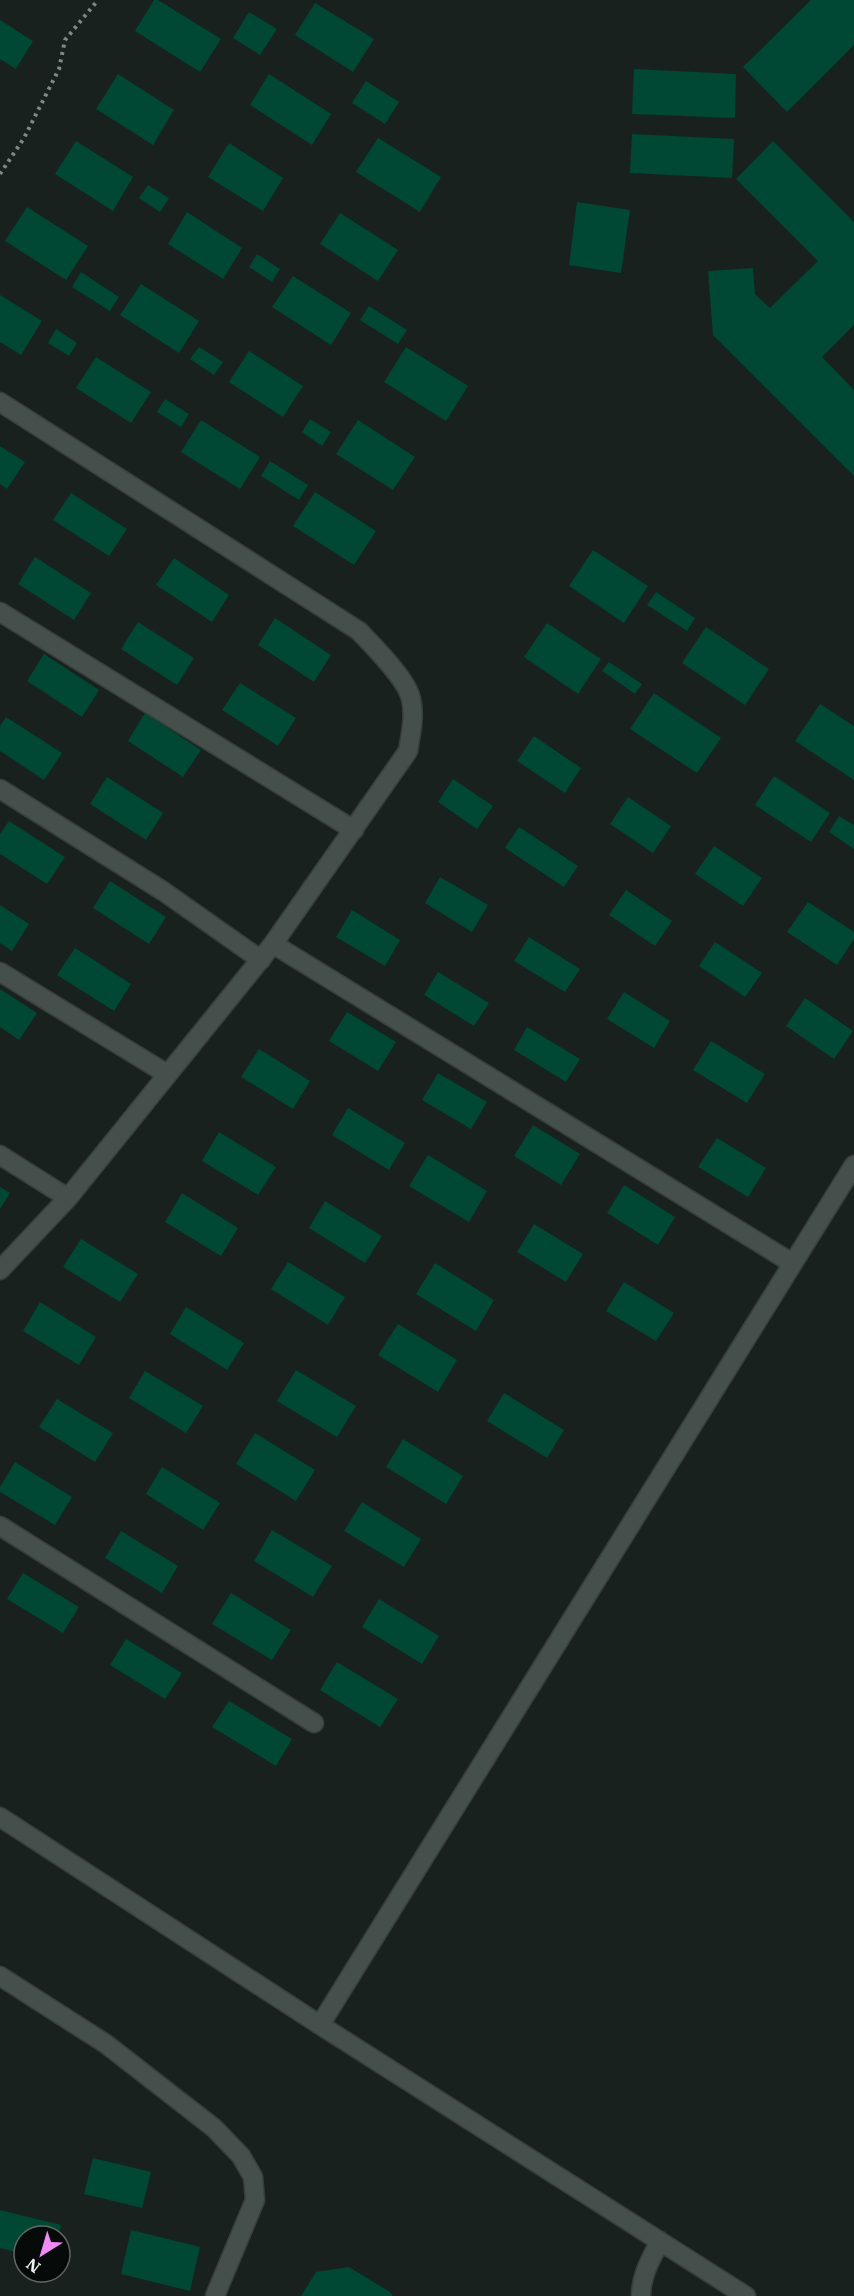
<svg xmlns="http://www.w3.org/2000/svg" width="854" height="2296" font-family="'IBM Plex Serif',serif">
	<rect width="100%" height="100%" fill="#18211e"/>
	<path fill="#004734" d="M154,0H158L221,39L200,72L135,31Z
		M811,0H854V45L787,112L743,67Z
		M315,3L374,39L353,72L295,35Z
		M249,12L277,29L260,55L233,38Z
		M0,20L33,41L16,69L0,59Z
		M634,69L736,74L735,118L632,114Z
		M118,74L174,110L153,145L96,109Z
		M269,74L331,114L312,145L250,105Z
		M366,81L399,102L385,124L352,103Z
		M632,134L734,139L732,178L630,173Z
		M378,138L441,177L420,212L356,172Z
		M76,141L133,177L113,211L55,174Z
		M773,141L854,222V325L822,357L854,390V476L713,335L708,271L753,268L755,294L770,308L818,261L736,179Z
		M229,143L283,178L263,211L208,177Z
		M148,185L169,198L160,212L139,198Z
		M577,202L630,210L621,273L569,265Z
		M27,207L88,246L66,280L5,241Z
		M187,212L242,248L223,279L168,244Z
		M340,213L398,250L378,281L320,244Z
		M257,254L280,269L272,282L249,267Z
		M81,272L119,297L110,311L72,287Z
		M293,276L351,313L331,345L272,307Z
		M141,284L199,321L179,353L120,315Z
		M0,295L42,321L21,355L0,342Z
		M369,306L407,330L398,344L360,320Z
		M56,329L77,343L69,356L48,343Z
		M199,347L223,362L214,375L190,359Z
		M406,347L468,386L446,421L384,382Z
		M249,351L303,386L283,417L229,382Z
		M96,357L151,392L131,423L76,388Z
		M165,399L189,414L181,427L157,412Z
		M310,419L331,432L322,446L302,432Z
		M201,420L260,457L240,489L181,452Z
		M358,420L415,457L393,490L336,454Z
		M0,446L25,462L7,489L0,484Z
		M270,461L308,485L299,500L261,476Z
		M315,492L376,531L354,565L293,526Z
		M71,493L127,529L109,556L53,520Z
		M593,550L648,586L624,623L569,586Z
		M35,557L91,593L74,620L18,584Z
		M174,558L229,595L212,622L156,585Z
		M656,592L695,618L687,631L647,605Z
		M275,618L331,655L314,682L258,645Z
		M138,622L194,658L177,685L121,649Z
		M547,623L601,659L578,694L524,657Z
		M706,627L769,669L745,705L682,663Z
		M44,654L99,690L82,717L27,681Z
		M609,662L642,684L635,694L602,671Z
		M240,683L296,718L278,746L222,710Z
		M654,693L721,738L697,773L630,729Z
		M820,704L854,726V780L795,741Z
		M145,713L201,750L183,777L128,741Z
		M6,717L62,753L44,780L0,751V726Z
		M534,736L581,768L565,793L517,761Z
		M774,776L830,813L811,842L755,805Z
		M107,777L163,813L146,840L90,804Z
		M453,779L493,806L477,829L438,802Z
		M628,797L671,826L653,853L610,824Z
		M839,816L854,825V849L829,832Z
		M9,821L65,857L47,884L0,854V834Z
		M519,827L578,866L564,887L505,848Z
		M714,846L762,878L743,906L695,874Z
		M440,877L488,905L472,932L425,903Z
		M110,881L166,917L149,944L93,908Z
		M626,890L672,921L655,946L609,915Z
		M808,902L854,932V939L837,965L787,932Z
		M0,905L29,924L12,951L0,943Z
		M352,910L400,940L385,966L336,937Z
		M529,937L580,969L565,992L514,961Z
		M715,942L762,973L745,997L699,966Z
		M75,948L131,984L114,1011L57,975Z
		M438,972L489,1003L474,1026L424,995Z
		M0,989L37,1013L19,1040L0,1027Z
		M624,992L670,1021L654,1048L607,1019Z
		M805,998L853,1031L834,1059L786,1026Z
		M347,1012L396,1042L378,1071L329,1041Z
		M527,1027L580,1059L566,1082L514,1050Z
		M711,1041L765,1074L747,1103L693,1070Z
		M259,1049L310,1081L293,1109L241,1077Z
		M438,1073L487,1102L471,1129L422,1100Z
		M348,1108L405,1143L389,1170L332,1135Z
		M533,1125L580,1154L561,1185L514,1156Z
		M219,1132L276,1167L258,1195L202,1161Z
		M717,1138L766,1168L748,1197L698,1167Z
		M428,1155L487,1191L469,1222L409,1186Z
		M624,1185L675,1217L658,1245L607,1213Z
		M0,1187L10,1193L0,1209Z
		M182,1193L238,1228L221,1256L165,1222Z
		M325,1201L382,1236L365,1263L309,1228Z
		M534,1224L583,1254L566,1282L517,1252Z
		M81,1239L138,1274L120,1302L63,1267Z
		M288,1262L345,1297L328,1325L271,1289Z
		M435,1263L494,1300L476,1331L416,1294Z
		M624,1282L674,1313L656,1341L606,1311Z
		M40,1302L96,1337L79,1365L23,1331Z
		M186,1307L244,1343L227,1370L170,1334Z
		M398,1324L457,1360L438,1392L378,1355Z
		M296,1370L356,1406L337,1437L277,1401Z
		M145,1371L203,1406L186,1433L129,1398Z
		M504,1393L564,1430L547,1458L487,1421Z
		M57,1399L113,1433L95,1462L39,1427Z
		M255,1433L315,1470L296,1501L236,1464Z
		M403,1439L463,1476L446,1504L386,1467Z
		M15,1462L72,1497L55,1525L0,1492V1487Z
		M162,1467L220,1503L203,1530L146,1494Z
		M362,1502L421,1539L404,1567L344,1531Z
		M272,1530L332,1566L313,1597L254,1561Z
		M121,1531L178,1566L162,1593L105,1558Z
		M23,1573L79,1607L63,1633L7,1599Z
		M231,1593L291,1630L272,1660L212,1624Z
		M379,1599L439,1636L422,1664L362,1627Z
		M126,1639L182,1673L165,1699L110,1665Z
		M337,1662L398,1699L380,1727L320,1690Z
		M229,1701L292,1739L276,1766L212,1727Z
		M93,2158L151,2172L142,2208L84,2194Z
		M0,2210L61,2225L58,2236H24V2254L0,2248Z
		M131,2230L200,2247L190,2291L121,2274Z
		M349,2267L390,2292L393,2296H301L316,2272Z"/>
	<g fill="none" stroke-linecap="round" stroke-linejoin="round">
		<defs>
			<path id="street" d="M0,402L359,631C373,646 407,679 411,699C415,716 411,733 408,751L273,944L68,1198L0,1270
				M0,612L354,830
				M0,789L163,891L261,960
				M273,944L792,1263
				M0,972L167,1074
				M0,1155L68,1198
				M0,1526L314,1723
				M0,1817L320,2025L746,2296
				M0,1976L106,2044L214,2128L241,2156L253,2177L255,2200L215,2296
				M320,2025L854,1165
				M641,2296C641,2275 651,2259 660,2241"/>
		</defs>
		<use href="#street" stroke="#373e3b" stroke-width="21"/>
		<path stroke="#818986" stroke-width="4" stroke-dasharray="3 4.5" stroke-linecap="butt" d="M0,174L24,138L59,69L65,40L98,0"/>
		<use href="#street" stroke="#454f4b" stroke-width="18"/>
	</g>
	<g transform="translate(42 2254) rotate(217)"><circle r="28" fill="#060a08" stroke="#626764" stroke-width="1.5"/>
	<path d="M0-4.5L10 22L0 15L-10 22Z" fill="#f08bf5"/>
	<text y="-9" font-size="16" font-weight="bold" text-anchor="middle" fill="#ebf2ef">N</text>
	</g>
</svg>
